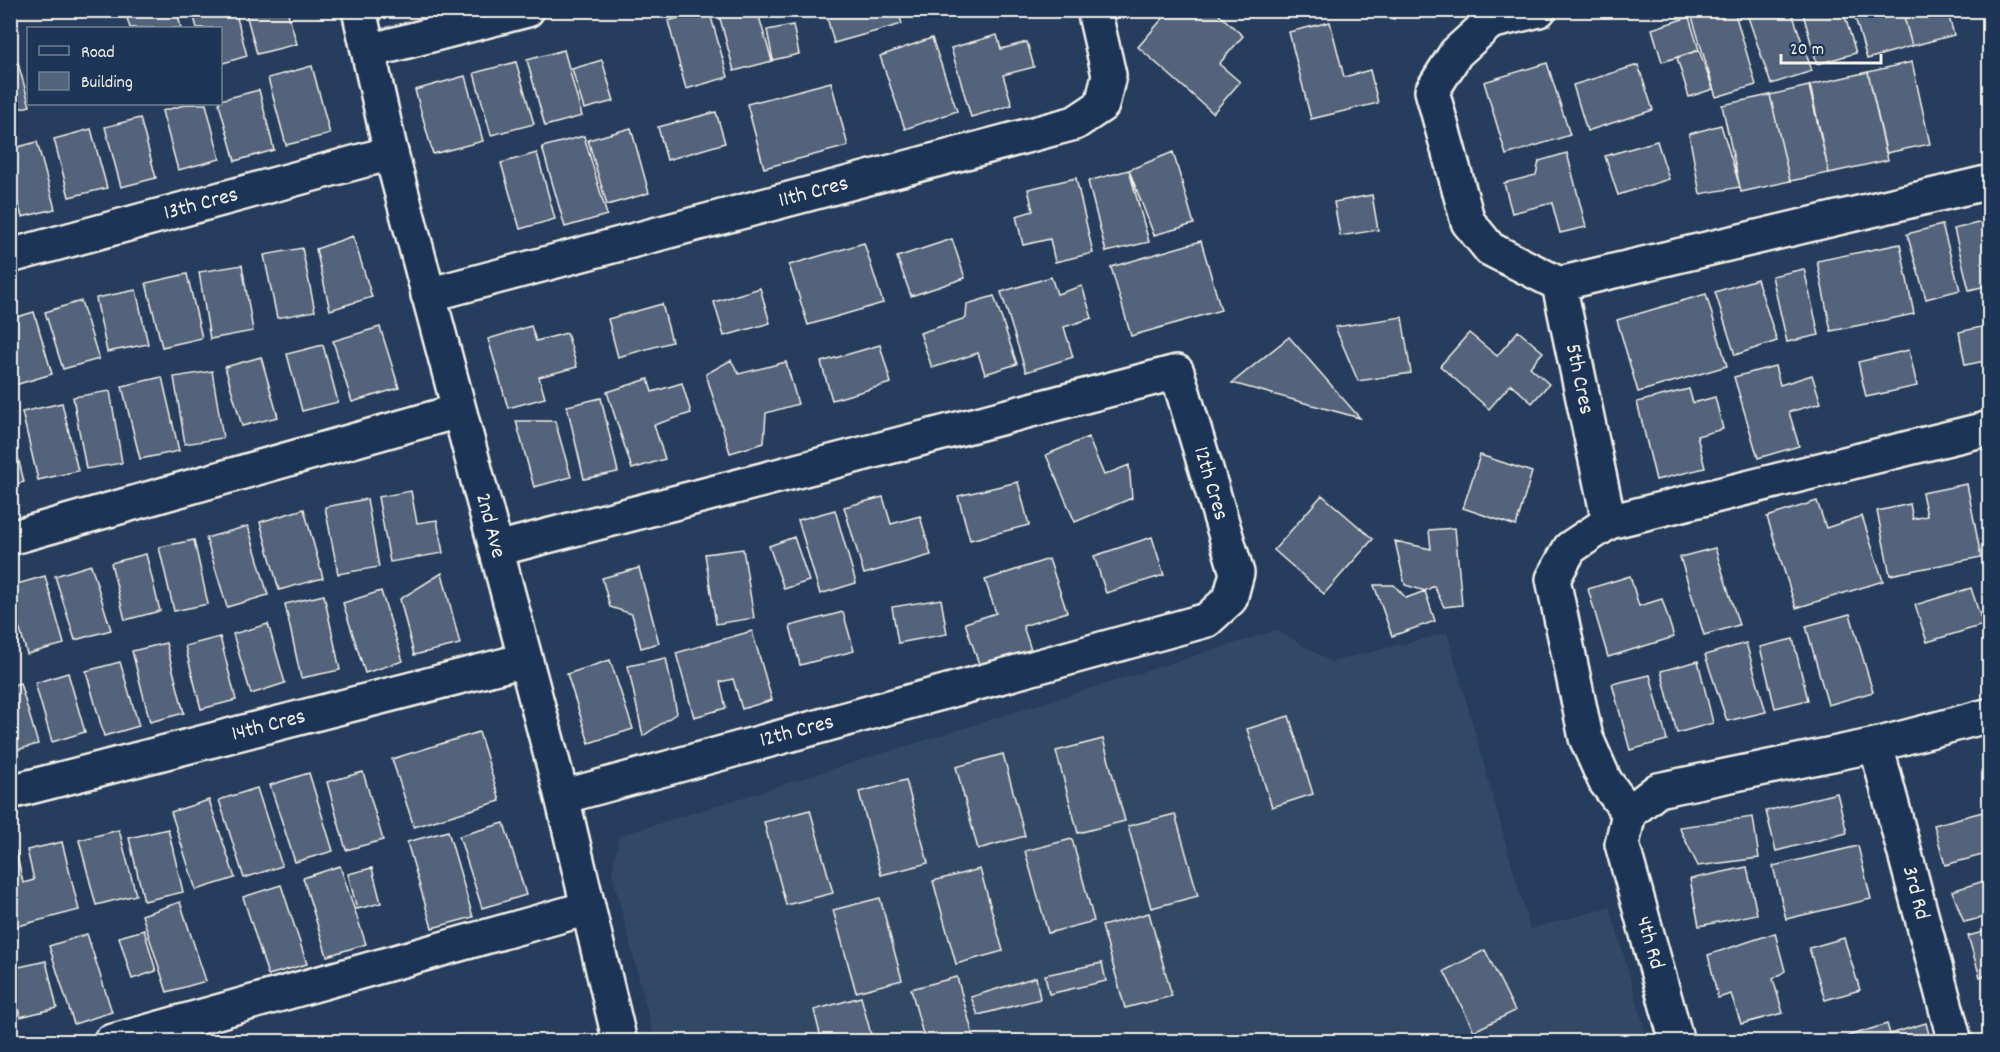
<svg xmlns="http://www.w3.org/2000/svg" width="2000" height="1052" font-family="Dekko,sans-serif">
	<rect width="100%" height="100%" fill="#263d5d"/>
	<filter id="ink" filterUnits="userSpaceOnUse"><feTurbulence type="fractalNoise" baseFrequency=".0167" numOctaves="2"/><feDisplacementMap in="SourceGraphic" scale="12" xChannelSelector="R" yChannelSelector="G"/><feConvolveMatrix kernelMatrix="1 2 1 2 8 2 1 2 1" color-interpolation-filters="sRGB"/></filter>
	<g filter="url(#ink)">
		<path fill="#334966" d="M1277,630L1331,662L1447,633L1530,929L1610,907L1648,1041H655L612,873L619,836Z"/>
		<path fill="#52647b" stroke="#f4f1e8" stroke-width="1.5" d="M156,10H177L181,28H130L127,18Z
			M192,10H235L247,56L220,64V28H197Z
			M245,10H287L297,44L257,54Z
			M706,10H709L728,77L686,89L668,21Z
			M757,10L772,61L734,71L718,11Z
			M774,10H800L777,18Z
			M825,10H898L902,24L834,43Z
			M1170,10H1214L1243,36L1219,64L1240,82L1213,113L1138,47Z
			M1368,10H1397L1394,19Z
			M1690,10H1734L1756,85L1716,97Z
			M1766,10H1791L1812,71L1771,84L1748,17Z
			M1802,10H1843L1856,53L1817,64Z
			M1853,10H1902L1912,46L1867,59Z
			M1902,10H1947L1954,35L1912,46Z
			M1689,17L1699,50L1662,62L1652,29Z
			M1330,22L1344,77L1370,70L1378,103L1311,119L1289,32Z
			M793,25L799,54L773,60L767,30Z
			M997,35L1001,49L1027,42L1034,67L1003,75L1012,105L971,117L951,48Z
			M932,38L957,111L905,129L880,56Z
			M14,49L30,106L10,111V50Z
			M564,50L582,116L545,126L527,60Z
			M1699,50L1713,89L1689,97L1677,58Z
			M602,60L614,101L584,109L572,69Z
			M516,62L534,124L491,135L474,73Z
			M1912,62L1930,144L1886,153L1868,72Z
			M1547,63L1570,135L1506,155L1484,82Z
			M1638,65L1653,110L1587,131L1573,85Z
			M312,66L330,134L286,145L268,78Z
			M1868,72L1888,160L1829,173L1810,85Z
			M465,76L483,141L433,154L415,90Z
			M831,82L848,146L764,168L747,104Z
			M1809,86L1829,173L1790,181L1770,95Z
			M259,90L274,150L235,161L219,104L220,100Z
			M1770,95L1790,181L1741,192L1722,105Z
			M188,104H206L220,159L178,170L162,111Z
			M716,112L725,143L667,160L658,127Z
			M140,118L156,178L121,187L105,127Z
			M1721,125L1740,187L1700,194L1689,134Z
			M631,128L649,193L607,205L588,140Z
			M91,129L107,188L69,197L54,139Z
			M584,136L607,215L565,227L542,147Z
			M1657,141L1669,179L1618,195L1605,156Z
			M37,142L55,209L22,217L10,176V149Z
			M1173,152L1194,224L1154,235L1129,170Z
			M537,153L555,219L520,229L501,163Z
			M1567,153L1586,227L1560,233L1552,203L1512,213L1504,183L1536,175L1539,161Z
			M1129,170L1149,242L1106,252L1088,181Z
			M1076,178L1093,253L1055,262L1050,239L1023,245L1016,216L1033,211L1028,189Z
			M1372,195L1378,230L1340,236L1334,202Z
			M1990,220V285L1969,290L1954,229Z
			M1942,225L1960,290L1926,299L1907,234Z
			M353,236L372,297L330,310L316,249Z
			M952,239L965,278L911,296L897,257Z
			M1201,241L1221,310L1131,336L1111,267Z
			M864,243L883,303L808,325L789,265Z
			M1900,244L1914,314L1831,331L1817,261Z
			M302,248L315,311L277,318L264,255Z
			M242,265L253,331L210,339L199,272Z
			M1804,269L1819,335L1787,342L1772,276Z
			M187,274L202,338L162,347L146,283Z
			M1051,277L1057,294L1082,286L1092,318L1064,327L1073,357L1026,372L1001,292Z
			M1757,279L1777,341L1735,355L1715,292Z
			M760,288L770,323L724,336L714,302Z
			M136,290L148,344L107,352L96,298Z
			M1706,294L1727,366L1638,392L1617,320Z
			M994,296L1017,364L985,374L978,353L932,368L920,333L966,318L967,304Z
			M81,301L99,359L63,369L45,312Z
			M662,304L672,342L618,357L608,319Z
			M34,312L52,374L15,385L10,371V319Z
			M1402,317L1411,373L1358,381L1335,327Z
			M1990,325V360L1965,365L1959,332Z
			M531,326L536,341L567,333L577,367L539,377L545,398L508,408L488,339Z
			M380,327L399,388L352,402L333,341Z
			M1518,331L1543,352L1530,367L1549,384L1532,403L1511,384L1489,409L1440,366L1469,333L1497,356Z
			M1289,337L1360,418L1232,383Z
			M323,345L338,402L302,411L287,354Z
			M880,345L891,383L832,400L821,362Z
			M1909,350L1917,386L1866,397L1858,362Z
			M261,357L278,417L242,426L225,367Z
			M731,360L739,374L786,362L798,404L766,413L764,443L730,453L706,374Z
			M1775,366L1780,385L1812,375L1821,403L1789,412L1799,446L1758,458L1734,377Z
			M212,371L223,438L185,444L174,377Z
			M162,377L179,451L140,459L122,386Z
			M648,379L652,392L682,383L691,413L654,425L665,459L632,469L607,392Z
			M1689,389L1693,403L1715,397L1723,429L1697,436L1705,468L1656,480L1637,402Z
			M110,391L122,463L86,469L73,397Z
			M601,398L618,472L584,479L567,406Z
			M62,403L78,471L38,480L22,412Z
			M516,421H555L571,477L534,487Z
			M10,424L24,482L10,486Z
			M1088,437L1104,475L1129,465L1132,498L1075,522L1046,455Z
			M1480,455L1532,472L1516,526L1463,508Z
			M1018,482L1029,525L970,540L958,496Z
			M1967,484L1981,557L1890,575L1877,511L1910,504L1913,519L1927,516L1922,493Z
			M411,491L417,523L437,520L443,553L390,562L378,497Z
			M1322,495L1373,539L1324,594L1274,550Z
			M883,497L891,524L920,516L931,555L864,574L844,507Z
			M367,499L379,567L338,574L325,507Z
			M1817,501L1826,528L1862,516L1883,581L1796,608L1767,517Z
			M304,509L323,578L279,590L260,522Z
			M835,510L856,583L820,594L798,520Z
			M248,526L268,595L227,607L206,538Z
			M1455,528L1462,605L1444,607L1434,586L1425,591L1405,585L1395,541L1431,549L1429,530Z
			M794,537L809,581L784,589L769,546Z
			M1152,537L1164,575L1106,593L1094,556Z
			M194,540L208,604L174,611L159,547Z
			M1715,548L1739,625L1704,635L1680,557Z
			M743,549L754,618L716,624L705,554Z
			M146,554L160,611L125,620L111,563Z
			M1049,559L1067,612L1023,626L1033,656L982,673L965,623L996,613L985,580Z
			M91,565L111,630L75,640L55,576Z
			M639,568L659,643L641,648L632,614L610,607L602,578Z
			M442,573L460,644L414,655L400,599Z
			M45,576L64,644L27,654L10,596V586Z
			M1630,576L1639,606L1662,599L1674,637L1608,657L1588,589Z
			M1374,585H1394L1406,598L1425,591L1435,621L1392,636Z
			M1971,588L1983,625L1927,642L1915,605Z
			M381,591L403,661L365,673L343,603Z
			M324,595L340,670L301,678L285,604Z
			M941,599L947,634L898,643L892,607Z
			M843,612L854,651L800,665L790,626Z
			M1850,614L1873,692L1828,705L1806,626Z
			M268,624L285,683L251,694L233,634Z
			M752,631L772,700L742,709L733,679L720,682L726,708L694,717L676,653Z
			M220,637L236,700L201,709L185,646Z
			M1793,639L1808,700L1775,708L1760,647Z
			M166,643L184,713L150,722L132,651Z
			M1746,643L1766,712L1727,721L1705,655Z
			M666,658L677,713L643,736L628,666Z
			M610,660L633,729L589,743L567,674Z
			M1698,661L1713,723L1677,733L1661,671Z
			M120,662L139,726L104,736L86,671Z
			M68,673L85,732L52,742L35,683Z
			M1650,675L1667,740L1630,750L1612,684Z
			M20,683L38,744L10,752V686Z
			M1289,716L1313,794L1272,807L1247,729Z
			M479,732L500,801L414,827L392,759Z
			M1103,739L1125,821L1078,833L1056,751Z
			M1003,754L1025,836L978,849L956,767Z
			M363,772L383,840L346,850L327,782Z
			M309,773L333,851L295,862L270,785Z
			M906,780L928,863L881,875L859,792Z
			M257,788L282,866L244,878L219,800Z
			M1837,793L1847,833L1776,851L1766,811Z
			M209,800L235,878L196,890L171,812Z
			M810,810L833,893L786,905L764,822Z
			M1990,810V853L1945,865L1934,825Z
			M1175,814L1198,896L1151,908L1128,826Z
			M1753,817L1759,858L1698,866L1679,827Z
			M504,823L526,895L482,908L459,836Z
			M168,829L183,892L144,901L129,838Z
			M119,830L136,895L96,905L79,840Z
			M448,831L473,917L432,928L407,842Z
			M1072,839L1094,921L1048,933L1025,851Z
			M62,842L79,910L10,928V853L16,851L23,883L34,880L27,850Z
			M1858,846L1871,899L1786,919L1773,866Z
			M340,866L366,944L327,956L303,878Z
			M1747,867L1757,914L1699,926L1690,879Z
			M372,868L381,903L357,909L348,874Z
			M980,869L1003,951L956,964L933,881Z
			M1990,879V916L1964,922L1952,891Z
			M281,885L307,964L268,975L243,897Z
			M880,898L902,980L856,992L833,910Z
			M180,902L206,981L167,992L142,915Z
			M1149,913L1172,996L1125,1008L1102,926Z
			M144,930L156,971L132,979L119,937Z
			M1990,930V974L1980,977L1968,936Z
			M1775,933L1785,971L1773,979L1783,1013L1741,1024L1731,994L1718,998L1708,955Z
			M87,934L112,1012L74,1024L49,946Z
			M1844,938L1860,990L1825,1000L1809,948Z
			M1485,950L1515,1011L1474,1031L1444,971Z
			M46,961L57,1008L20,1017L10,969Z
			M1102,963L1106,981L1049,994L1045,975Z
			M957,977L975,1042H925L911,989Z
			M1036,977L1040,999L978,1015L971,997Z
			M861,997L873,1042H822L814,1010Z
			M1926,1023L1931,1042H1844L1842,1038L1887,1024L1890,1034Z"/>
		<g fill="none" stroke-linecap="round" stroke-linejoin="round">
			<defs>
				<g id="minor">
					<path id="s1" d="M359,10L391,153L562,797L620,1042"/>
					<path d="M1486,10L1490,22L1539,10"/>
					<path d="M1490,22L1456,53L1432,91L1468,222L1490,249L1559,284"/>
					<path d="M369,51L527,10"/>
					<path id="s2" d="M1990,182L1559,284L1609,522L1990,428"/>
					<path id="s3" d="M10,256L391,153"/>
					<path id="s4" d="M428,295L1075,123L1102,105L1109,75L1094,10"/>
					<path d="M1609,522L1570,548L1553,579L1586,738L1605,781L1629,813"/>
					<path d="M10,538L458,411"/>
					<path id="s5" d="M497,549L1177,372L1237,573L1230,599L1207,620L562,797"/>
					<path id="s6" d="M1876,745L1955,1042"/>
					<path id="s7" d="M10,792L525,660"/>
					<path d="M110,1042L588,908"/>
					<path d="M1677,1042L1622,844L1629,813L1658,790L1876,745L1990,715"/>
				</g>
			</defs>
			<use href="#minor" stroke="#f4f1e8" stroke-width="38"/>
			<use href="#minor" stroke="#1d3557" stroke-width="33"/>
		</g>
	</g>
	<g text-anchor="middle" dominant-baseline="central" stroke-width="5" stroke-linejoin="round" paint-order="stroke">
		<g font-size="22" fill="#f4f1e8" stroke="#1d3557">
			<text stroke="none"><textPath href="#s4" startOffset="399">11th Cres</textPath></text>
			<text stroke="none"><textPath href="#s3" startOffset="198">13th Cres</textPath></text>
			<text stroke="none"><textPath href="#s2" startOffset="540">5th Cres</textPath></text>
			<text stroke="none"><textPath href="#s5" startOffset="819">12th Cres</textPath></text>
			<text stroke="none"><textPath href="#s1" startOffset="532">2nd Ave</textPath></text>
			<text stroke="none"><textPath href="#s7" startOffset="267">14th Cres</textPath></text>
			<text transform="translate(797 732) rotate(-15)">12th Cres</text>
			<text stroke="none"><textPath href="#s6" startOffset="153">3rd Rd</textPath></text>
			<text transform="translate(1649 943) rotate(74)">4th Rd</text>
		</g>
	</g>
	<rect width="2000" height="1052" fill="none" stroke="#1d3557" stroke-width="36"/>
	<rect x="18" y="18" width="1964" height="1016" fill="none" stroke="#f4f1e8" stroke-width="2" filter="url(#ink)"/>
	<rect x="27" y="27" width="195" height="78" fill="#1d3557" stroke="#738091" stroke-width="1.5"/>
	<rect x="39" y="46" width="30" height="9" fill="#1d3557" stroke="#738091" stroke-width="1.5"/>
	<text x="81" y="57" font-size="18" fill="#f4f1e8">Road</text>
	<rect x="39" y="72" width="30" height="18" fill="#52647b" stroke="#738091" stroke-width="1.5"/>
	<text x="81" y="87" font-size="18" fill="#f4f1e8">Building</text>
	<path d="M1781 54v9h100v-9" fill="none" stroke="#f4f1e8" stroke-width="3"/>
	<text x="1790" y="54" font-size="18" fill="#f4f1e8" stroke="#1d3557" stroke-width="4.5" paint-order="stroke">20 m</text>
</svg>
